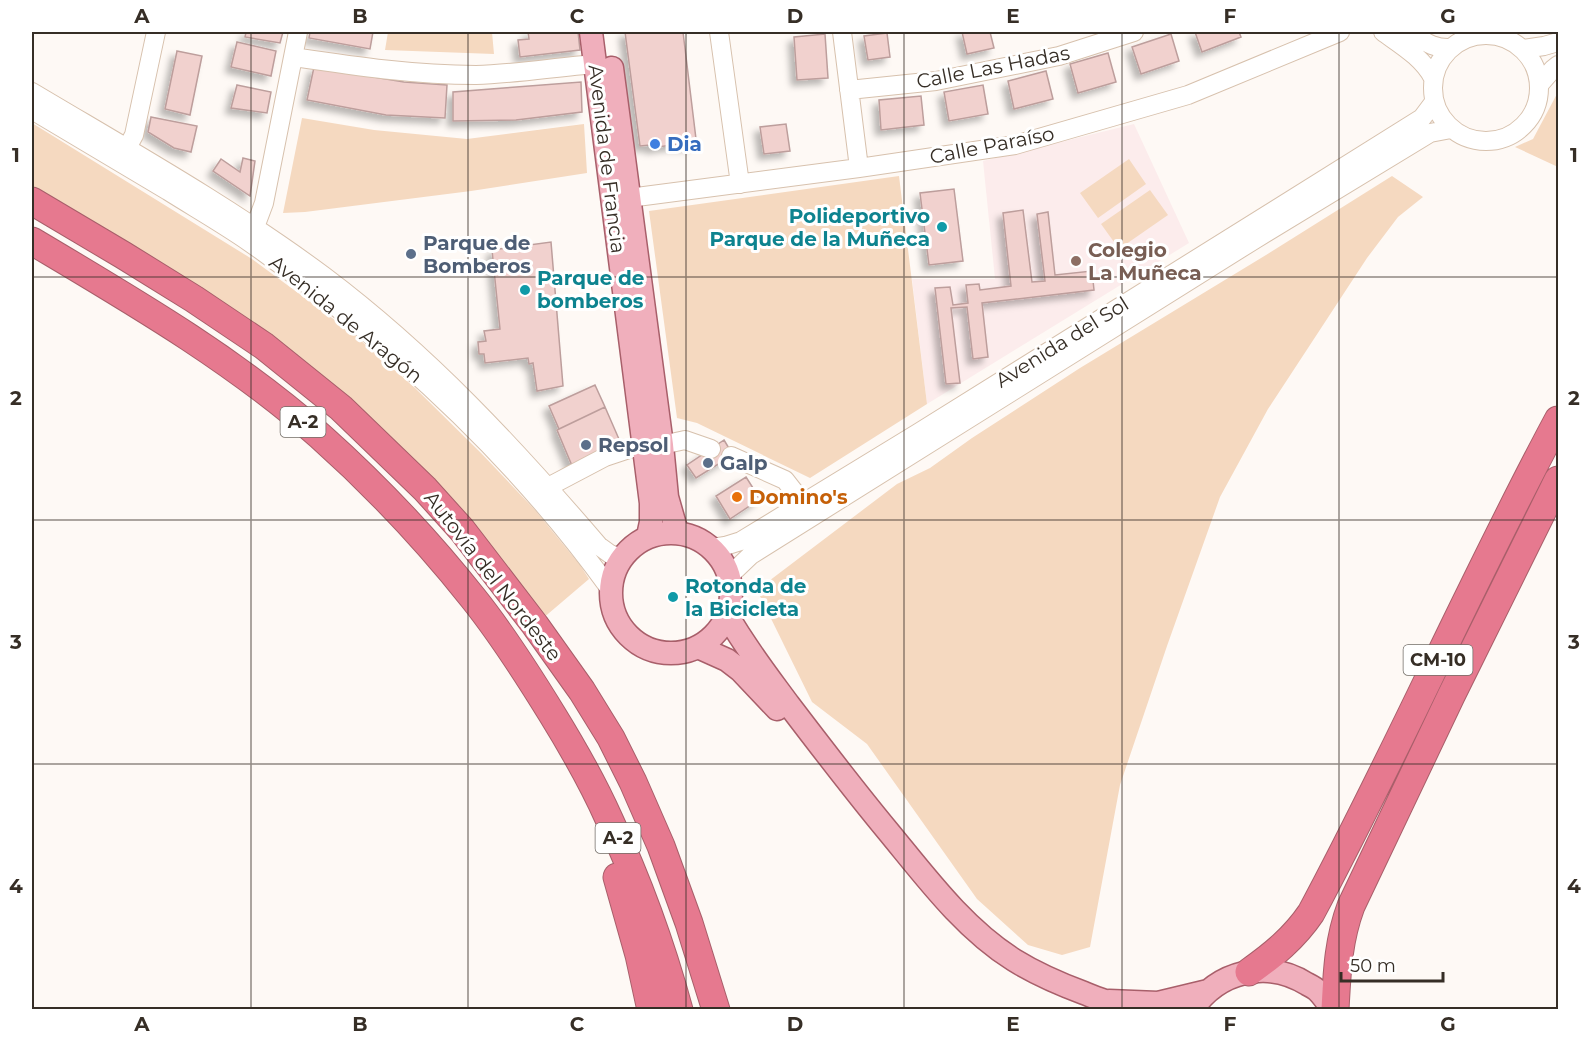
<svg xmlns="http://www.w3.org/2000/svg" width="1590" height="1041" font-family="Montserrat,sans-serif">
	<defs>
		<filter id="shadow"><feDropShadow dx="-5.5" dy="5.5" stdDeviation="3" flood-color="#0004"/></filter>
	</defs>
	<rect width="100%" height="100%" fill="#fef9f5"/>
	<path fill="#fcecec" d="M1134,124L1189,243L927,404L912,279H995L983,161Z"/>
	<path fill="#f5d9c0" d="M388,32H492L494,54L385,50Z
		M1558,92V167L1515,147L1533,139Z
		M302,118L374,130L467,139L584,124L587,173L471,191L305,212L283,213Z
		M32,123L252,259L351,332L415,388L481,453L535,510L580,565L589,579L535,625L341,408L32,201Z
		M1129,159L1146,184L1098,218L1080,193Z
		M899,176L927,404L810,478L697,423L677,418L649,211Z
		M1392,176L1423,197L1398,217L1367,258L1268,409L1220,497L1167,646L1120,785L1090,947L1062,955L1028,945L977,899L867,744L812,702L757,590L897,484L930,468L972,438L1080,368L1266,255Z
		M1150,190L1168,215L1119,249L1101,224Z"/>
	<path fill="#f1d1ce" stroke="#bd9e9c" stroke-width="1.5" filter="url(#shadow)" d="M246,32H283L280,43L245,37Z
		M310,32H373L370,49L309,38Z
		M528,32H578L580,50L520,57L518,40L529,39Z
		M625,32H683L696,139L693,140V145H672L651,148L650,145L640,146Z
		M962,32H990L994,48L967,54Z
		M1195,32H1239L1241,37L1202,52Z
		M887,33L890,57L868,60L864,36Z
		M825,34L828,78L797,80L794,37Z
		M1171,34L1179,61L1141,74L1132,47Z
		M237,42L276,51L271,76L231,67Z
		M177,51L202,56L190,115L165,109Z
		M1108,53L1116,82L1078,93L1070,64Z
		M314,67L404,82L447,85L445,118L386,115L307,100Z
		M1046,71L1053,99L1014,109L1008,81Z
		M581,82L582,112L516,120L453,121V92Z
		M237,85L271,92L267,113L231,108Z
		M983,85L988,114L949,121L944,92Z
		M921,96L924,125L881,130L879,100Z
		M151,117L197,126L191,152L174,148L148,132Z
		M786,124L790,151L764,154L760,127Z
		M243,158L255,161L250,196L213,171L221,159L240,172Z
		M954,189L963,261L929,265L920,193Z
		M1023,210L1032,282L1045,281L1037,214L1048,212L1055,275L1092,271L1094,290L982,303L988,357L973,359L967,307L951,308L960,383L946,384L935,288L950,287L953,305L968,303L966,285L979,284L980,290L1011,286L1003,213Z
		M551,242L563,386L537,391L533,363L529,364L528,358L485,363L484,354H479L478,342L486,341L484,331L500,329L492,250Z
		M595,385L605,407L559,429L549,406Z
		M605,407L622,446L573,468L557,430Z
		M724,440L733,455L696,478L687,465Z
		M746,477L760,499L730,519L716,496Z"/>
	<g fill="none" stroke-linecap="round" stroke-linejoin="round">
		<defs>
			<path id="minor" d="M719,32L740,184
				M842,32L859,168
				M1383,32C1401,45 1423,58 1433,78
				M1409,32C1424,41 1433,49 1451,48
				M1433 88a53 53 0 1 1 106 0a53 53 0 1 1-106 0Z
				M1523,49L1544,46L1558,42
				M293,57C354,66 414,75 476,75C516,74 556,67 596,64
				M1539,85L1553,69L1558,65
				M849,90L936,81L1059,56L1134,32
				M32,92C131,151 231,207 324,276C429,355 514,447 599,546L610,554L621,558
				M32,110C77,137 122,164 168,191C195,208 223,224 249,242C386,338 512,453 610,589
				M127,148L134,135L156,32
				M629,198L859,168L1015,145L1188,95L1340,32
				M255,227L264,203L298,32
				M662,445L685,440L711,449
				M731,456L785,480L803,503
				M548,487L605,457L644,444
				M712,548L725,546L741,541L918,433L1422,118L1434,102
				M729,576L751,555L1254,240L1430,133L1451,129"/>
			<path id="major" d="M591,32L651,503V522L648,536
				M612,68L662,445L667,497L677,532
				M611 593a60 60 0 1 1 120 0a60 60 0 1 1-120 0Z
				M727,615C745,647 767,675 789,705C821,747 853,789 887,830C925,876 963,928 1014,960C1035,973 1060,984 1084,993C1098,999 1112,1003 1126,1010
				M698,647L727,660L740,670L777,709
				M1109,1001L1158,1003L1208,991
				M1192,1010C1218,971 1267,959 1307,984C1311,986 1315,988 1318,991C1324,997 1328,1004 1333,1010"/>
			<path id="highway" d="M32,201L123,255L194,299L264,346L341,408L425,489L462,530L535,625L582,691L611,738L633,782L661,846L689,923L716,1010
				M32,241C131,300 233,359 320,436C375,485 427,540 473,598C502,634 528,675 552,714C573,748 593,783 609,819C638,881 661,944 679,1010
				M617,877L639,955L651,1010
				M1249,972C1273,955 1294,938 1311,913C1398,751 1471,582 1558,420
				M1335,1010C1337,973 1338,941 1351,906L1451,696L1558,480"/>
		</defs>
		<use href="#minor" stroke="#d7c1ad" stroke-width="20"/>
		<use href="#major" stroke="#a85f6a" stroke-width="25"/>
		<use href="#highway" stroke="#a85f6a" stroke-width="29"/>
		<use href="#minor" stroke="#fff" stroke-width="18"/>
		<use href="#major" stroke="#f0afbc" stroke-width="22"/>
		<use href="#highway" stroke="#e6798f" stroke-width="27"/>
	</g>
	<path fill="none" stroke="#362e26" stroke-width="1.5" stroke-opacity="0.55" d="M251,32V1010M468,32V1010M686,32V1010M904,32V1010M1122,32V1010M1339,32V1010M32,277H1558M32,520H1558M32,764H1558"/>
	<circle fill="#3f7fe0" stroke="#fff" stroke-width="2" cx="655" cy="144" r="6"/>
	<g fill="#0f9aa8" stroke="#fff" stroke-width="2">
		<circle cx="942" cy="227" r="6"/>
		<circle cx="525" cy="290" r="6"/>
		<circle cx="673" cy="597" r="6"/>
	</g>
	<g fill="#5c6f8a" stroke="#fff" stroke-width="2">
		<circle cx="411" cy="254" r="6"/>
		<circle cx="586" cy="445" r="6"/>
		<circle cx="708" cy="463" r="6"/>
	</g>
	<circle fill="#8d6e63" stroke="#fff" stroke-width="2" cx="1076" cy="261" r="6"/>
	<circle fill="#e8710a" stroke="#fff" stroke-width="2" cx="737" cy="497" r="6"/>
	<g text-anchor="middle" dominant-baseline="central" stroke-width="6" stroke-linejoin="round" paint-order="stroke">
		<g fill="#fff" stroke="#726d67" stroke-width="1.5">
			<rect x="280.5" y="407" width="45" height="30" rx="4.5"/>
			<rect x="1403.5" y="645" width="69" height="30" rx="4.5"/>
			<rect x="595.5" y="823" width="45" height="30" rx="4.5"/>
		</g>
		<g font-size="18" font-weight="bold" fill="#362e26">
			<text x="303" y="422">A-2</text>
			<text x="1438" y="660">CM-10</text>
			<text x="618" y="838">A-2</text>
		</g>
		<g font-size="20" fill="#362e26" stroke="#fff">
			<text transform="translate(993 67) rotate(-11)">Calle Las Hadas</text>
			<text transform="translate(992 145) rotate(-11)">Calle Paraíso</text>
			<text transform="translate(607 159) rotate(83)">Avenida de Francia</text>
			<text transform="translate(346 319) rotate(39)">Avenida de Aragón</text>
			<text transform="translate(1062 342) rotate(-32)">Avenida del Sol</text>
			<text transform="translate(493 576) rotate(52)">Autovía del Nordeste</text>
		</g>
		<g font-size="20" font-weight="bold" fill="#366cbe" stroke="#fff" text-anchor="start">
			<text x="667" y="144">Dia</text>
		</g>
		<g font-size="20" font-weight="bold" fill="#0d838f" stroke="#fff" text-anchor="start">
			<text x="930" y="216" text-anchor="end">Polideportivo<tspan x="930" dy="23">Parque de la Muñeca</tspan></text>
			<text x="537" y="278">Parque de<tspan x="537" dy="23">bomberos</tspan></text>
			<text x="685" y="586">Rotonda de<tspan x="685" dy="23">la Bicicleta</tspan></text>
		</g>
		<g font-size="20" font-weight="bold" fill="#4e5e75" stroke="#fff" text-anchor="start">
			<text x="423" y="243">Parque de<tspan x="423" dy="23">Bomberos</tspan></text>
			<text x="598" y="445">Repsol</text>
			<text x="720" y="463">Galp</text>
		</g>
		<g font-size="20" font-weight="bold" fill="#785e54" stroke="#fff" text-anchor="start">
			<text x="1088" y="250">Colegio<tspan x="1088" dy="23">La Muñeca</tspan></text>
		</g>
		<g font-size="20" font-weight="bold" fill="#c56008" stroke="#fff" text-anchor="start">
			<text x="749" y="497">Domino's</text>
		</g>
	</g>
	<rect width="1590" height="1041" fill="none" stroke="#ffffff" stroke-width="66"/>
	<path d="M1341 972v9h102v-9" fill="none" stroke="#362e26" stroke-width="3"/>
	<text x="1350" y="972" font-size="18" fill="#362e26" stroke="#ffffff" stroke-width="4.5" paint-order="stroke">50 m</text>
	<rect x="33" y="33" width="1524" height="975" fill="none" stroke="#362e26" stroke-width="2"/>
	<g font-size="20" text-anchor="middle" font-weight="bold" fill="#362e26">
		<text x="142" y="23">A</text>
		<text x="360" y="23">B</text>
		<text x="577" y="23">C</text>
		<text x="795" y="23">D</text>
		<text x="1013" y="23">E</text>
		<text x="1230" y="23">F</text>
		<text x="1448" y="23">G</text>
		<text x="16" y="162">1</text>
		<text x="1574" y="162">1</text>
		<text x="16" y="405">2</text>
		<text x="1574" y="405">2</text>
		<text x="16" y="649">3</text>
		<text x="1574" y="649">3</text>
		<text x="16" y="893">4</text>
		<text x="1574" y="893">4</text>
		<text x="142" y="1031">A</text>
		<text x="360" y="1031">B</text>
		<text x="577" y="1031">C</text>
		<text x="795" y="1031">D</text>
		<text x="1013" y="1031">E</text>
		<text x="1230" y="1031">F</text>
		<text x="1448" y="1031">G</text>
	</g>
</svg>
